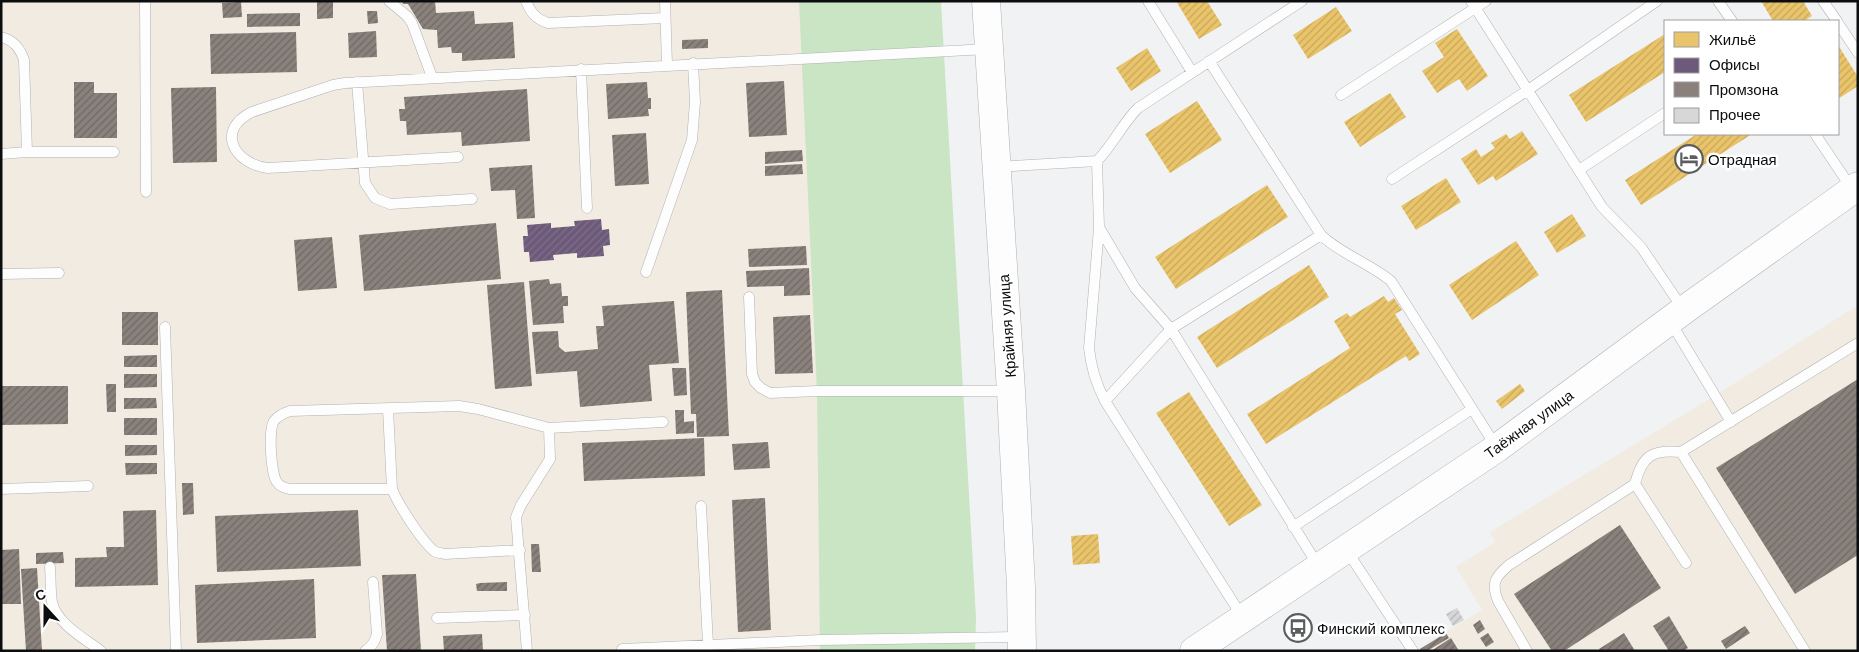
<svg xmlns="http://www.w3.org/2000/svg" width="1859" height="652" font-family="Arial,sans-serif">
	<defs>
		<pattern id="homes-hatch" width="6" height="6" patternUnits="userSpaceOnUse" patternTransform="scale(1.25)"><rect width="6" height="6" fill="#e9c46a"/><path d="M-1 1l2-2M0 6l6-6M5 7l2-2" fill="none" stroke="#c7a75b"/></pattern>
		<pattern id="offices-hatch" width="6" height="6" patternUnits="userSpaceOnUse" patternTransform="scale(1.25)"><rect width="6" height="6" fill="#6d597a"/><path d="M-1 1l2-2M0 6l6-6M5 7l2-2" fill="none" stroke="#7f7089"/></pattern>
		<pattern id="industry-hatch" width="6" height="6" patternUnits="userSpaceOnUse" patternTransform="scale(1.25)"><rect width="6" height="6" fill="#8a817c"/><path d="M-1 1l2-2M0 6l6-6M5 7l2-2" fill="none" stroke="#6f6864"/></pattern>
		<pattern id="building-hatch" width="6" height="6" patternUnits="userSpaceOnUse" patternTransform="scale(1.25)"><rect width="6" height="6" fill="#d7d7d8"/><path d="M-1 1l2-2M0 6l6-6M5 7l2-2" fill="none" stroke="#b7b7b8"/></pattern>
	</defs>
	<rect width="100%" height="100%" fill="#f1f2f4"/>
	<path fill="#f2ebe1" d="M1,1H826L844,651H1Z
		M1858,305V651H1419L1418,649L1482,610L1456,567L1495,542L1490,532L1716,395Z"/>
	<path fill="#c9e5c4" d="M799,1H941L976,618L975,651H820L817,391Z"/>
	<path fill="url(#homes-hatch)" d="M1176,1H1207L1222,25L1199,39Z
		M1761,1H1803L1812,16L1804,21H1773Z
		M1336,7L1352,31L1308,59L1293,35Z
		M1457,29L1488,76L1467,91L1459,79L1437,93L1422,71L1444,57L1435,43Z
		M1665,34V72L1586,122L1569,95Z
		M1838,45L1858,77V86L1838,99Z
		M1147,48L1161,71L1131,91L1116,68Z
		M1390,93L1406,117L1360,147L1344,122Z
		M1197,101L1222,140L1170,173L1145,134Z
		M1522,131L1538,154L1496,181L1493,176L1478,185L1461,159L1476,149L1481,157L1495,148L1491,143L1506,134L1510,139Z
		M1697,134H1752L1641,205L1625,180Z
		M1446,178L1461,202L1416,230L1401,206Z
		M1267,185L1288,217L1176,289L1155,257Z
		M1572,214L1586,236L1557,253L1544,232Z
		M1516,241L1539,275L1472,320L1449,285Z
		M1309,265L1329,297L1217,368L1197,337Z
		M1384,296L1388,302L1394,298L1402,310L1395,314L1420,354L1409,361L1406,356L1266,444L1247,414L1350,348L1334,321L1347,313L1350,317Z
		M1520,384L1525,391L1502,409L1496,401Z
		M1189,392L1262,505L1229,526L1156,413Z
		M1098,534L1100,563L1073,565L1071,536Z"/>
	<path fill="url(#offices-hatch)" d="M601,219L602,230L609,229L610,245L603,246L604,256L577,258V253L553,255L554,260L530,262L529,252H524L523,236H528L527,225L551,223V228L575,226L574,221Z"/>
	<path fill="url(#industry-hatch)" d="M317,1H333V18L317,19Z
		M402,1H435L436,13L474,11L475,24L513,22L515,58L462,61V53H452L451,47L438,48L437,30L423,29L408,4H403Z
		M241,2L242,17L223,18L222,3Z
		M367,11H377L378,23L368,24Z
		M300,13V26L247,27V14Z
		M376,31L377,57L349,58L348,33Z
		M296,32L297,72L211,74L210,34Z
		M708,39V48L682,49V40Z
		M784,81L787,135L749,137L746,83Z
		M74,82H94V93H117V138H74Z
		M647,82L648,98H651V109H648L649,116L608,119L606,84Z
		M216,87L217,162L173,163L171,88Z
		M527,89L530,141L462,146L461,132L407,135L406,121H400L399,109H405L404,97Z
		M646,133L649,184L615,186L612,135Z
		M802,150L803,161L765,164V152Z
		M802,164L803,174L765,176V166Z
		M532,165L535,218L517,219L515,190L491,191L489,168Z
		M496,223L501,279L364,291L359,235Z
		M332,237L337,288L298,291L294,240Z
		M806,246L807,265L749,267L748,249Z
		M809,268L810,295L784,296V286L747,287L746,271Z
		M549,279L550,284L561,283L562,296H568V306H563L564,323L533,325L529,281Z
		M524,282L532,386L495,389L487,285Z
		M722,290L729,436L697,437L696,414H691L686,292Z
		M674,301L679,363L649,365L652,401L580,407L577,371L536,374L532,332L558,331L559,347L565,352L598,349L596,326H604L602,306Z
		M122,312H158V345H122Z
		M810,315L813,373L775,374L773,317Z
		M157,355V367H124V356Z
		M672,368H686L687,395L674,396Z
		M124,374H157V387L124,388Z
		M1858,379V555L1795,594L1716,468Z
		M106,384H116V412H107Z
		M1,386H68V424L1,425Z
		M124,398H156L157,408L124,409Z
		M675,410H684V422L694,421V433L676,434Z
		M124,418H157V435H124Z
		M704,438L705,476L584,481L582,443Z
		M768,442L770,468L734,470L732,444Z
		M125,445H157V455L125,456Z
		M125,463H157V474L126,475Z
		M182,483H193L194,514L183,515Z
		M765,498L771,630L738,632L732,500Z
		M156,510L158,585L75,587V558L107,557L106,547H124L123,511Z
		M358,510L361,566L217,572L215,516Z
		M1620,525L1661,588L1564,651H1552L1514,594Z
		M531,544H539L541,572H532Z
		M19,549L21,604H1V550Z
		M63,552L64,563L36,564V553Z
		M37,568L42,651H26L21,569Z
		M416,574L421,651H387L382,575Z
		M314,579L316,638L197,643L195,585Z
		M507,582V591H477L476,584L480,583Z
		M1669,616L1688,648L1683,651H1669L1653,626Z
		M1480,620L1485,629L1478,634L1473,625Z
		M1745,626L1750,633L1726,649L1721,641Z
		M1446,633L1449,638L1427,651H1421L1420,649Z
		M1488,633L1494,642L1486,647L1480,638Z
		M1624,633L1635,651H1600L1599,649Z
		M482,634L483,651H444L443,636Z
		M1451,638L1459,651H1431Z"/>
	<path fill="url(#building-hatch)" d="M1457,608L1464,620L1453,626L1446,614Z"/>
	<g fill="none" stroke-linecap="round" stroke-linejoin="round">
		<defs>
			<path id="lane" d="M145,1L146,192
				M389,1L407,16L412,23L432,77
				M526,1C531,13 536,19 548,23L665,18
				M665,1L667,65
				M1148,1L1192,72
				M1471,1L1602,207L1641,247L1683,309
				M1718,1L1732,21
				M1823,1L1837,21
				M1838,23L1858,53
				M1,37C14,40 20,48 24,60L27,152
				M1209,61L1321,235C1341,254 1369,263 1391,281L1497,448
				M581,69L587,208
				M357,82L365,183L375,198L390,204L472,199
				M1341,95L1486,1
				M1815,134L1852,189
				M1,154L27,152H114
				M458,157L268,168C234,164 215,130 252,112L333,85L345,83L988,49
				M1097,161L1099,227L1135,288L1171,329L1319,567
				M997,167L1097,161C1113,145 1122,124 1138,108L1302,1
				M1579,170L1665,113
				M1392,179L1528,90L1657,1
				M1099,228L1089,348C1091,367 1096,384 1105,401
				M646,272L692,140L695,102L693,63
				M1,274L59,273
				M749,297L752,374L755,382L761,388L770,393L817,391H1010
				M1670,321L1731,422
				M165,327L176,651
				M388,409L392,489C398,504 421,540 434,551C437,553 441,553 445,554L520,550
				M1635,484L1686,563
				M1,489L88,486
				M392,489H290C285,488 280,487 277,482C271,475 268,429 274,421C278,416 284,413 290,411L459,406L478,409L549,428L663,422
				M701,506L708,645
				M1293,527L1472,409
				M1347,551L1413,651
				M50,567C51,578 50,590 52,602C57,624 84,638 101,651
				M437,618L525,615
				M1243,618L1105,401L1171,329L1321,235
				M622,649L820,640L1020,637
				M365,651C372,647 375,642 377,634L373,582
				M527,651L516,517L521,505L550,459L549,428
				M1527,651L1498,601C1491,583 1495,577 1509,565L1635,484C1642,456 1652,449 1681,452
				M1805,651L1681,452L1858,343"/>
			<path id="secondary" d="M986,1L1011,391L1021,587L1022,651
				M1194,651L1497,448L1684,310L1858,186"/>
		</defs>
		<use href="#lane" stroke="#b0b1b2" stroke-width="11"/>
		<use href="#secondary" stroke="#b0b1b2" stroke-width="29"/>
		<use href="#lane" stroke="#fdfdfd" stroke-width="10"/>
		<use href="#secondary" stroke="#fdfdfd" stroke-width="28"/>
	</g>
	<defs>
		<symbol id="hotel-ring" viewBox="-11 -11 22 22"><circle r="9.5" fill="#fff" stroke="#5c5d5e" stroke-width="1.5"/><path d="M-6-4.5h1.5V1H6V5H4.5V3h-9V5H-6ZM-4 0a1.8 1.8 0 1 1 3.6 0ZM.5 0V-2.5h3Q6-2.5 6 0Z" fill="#5c5d5e"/></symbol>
		<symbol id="bus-ring" viewBox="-11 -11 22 22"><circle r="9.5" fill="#fff" stroke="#5c5d5e" stroke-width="1.5"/><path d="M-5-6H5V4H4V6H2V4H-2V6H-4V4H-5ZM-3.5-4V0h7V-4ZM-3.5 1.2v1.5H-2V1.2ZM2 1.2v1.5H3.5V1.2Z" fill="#5c5d5e"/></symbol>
	</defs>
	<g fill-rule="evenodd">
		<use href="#hotel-ring" x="1673" y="143" width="32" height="32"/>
		<use href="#bus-ring" x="1282" y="612" width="32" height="32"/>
	</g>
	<g text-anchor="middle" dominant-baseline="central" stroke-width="5" stroke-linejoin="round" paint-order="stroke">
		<g font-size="15" fill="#0c0d0e" stroke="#fff" text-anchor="start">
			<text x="1708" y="159">Отрадная</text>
			<text x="1317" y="628">Финский комплекс</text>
		</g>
		<g font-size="15" fill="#0c0d0e" stroke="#fff">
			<text transform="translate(1007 326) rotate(-94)">Крайняя улица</text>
			<text transform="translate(1529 424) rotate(-36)">Таёжная улица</text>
		</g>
	</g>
	<rect width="1859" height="652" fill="none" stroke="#0c0d0e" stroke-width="5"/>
	<rect x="1664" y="20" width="175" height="115" fill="#ffffff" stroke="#9e9e9f"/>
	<rect x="1674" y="32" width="25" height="15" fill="#e9c46a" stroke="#9e9e9f"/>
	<text x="1709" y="45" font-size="15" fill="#0c0d0e">Жильё</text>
	<rect x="1674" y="58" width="25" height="15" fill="#6d597a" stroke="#9e9e9f"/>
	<text x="1709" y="70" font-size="15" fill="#0c0d0e">Офисы</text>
	<rect x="1674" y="82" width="25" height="15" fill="#8a817c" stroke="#9e9e9f"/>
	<text x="1709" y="95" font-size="15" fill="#0c0d0e">Промзона</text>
	<rect x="1674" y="108" width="25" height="15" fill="#d7d7d8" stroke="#9e9e9f"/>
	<text x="1709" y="120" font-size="15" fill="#0c0d0e">Прочее</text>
	<g transform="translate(45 607) rotate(339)" stroke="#ffffff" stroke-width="4" paint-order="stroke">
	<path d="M0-4L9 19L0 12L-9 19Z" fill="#0c0d0e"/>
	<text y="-8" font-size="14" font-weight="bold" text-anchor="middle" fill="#0c0d0e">С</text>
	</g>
</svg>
